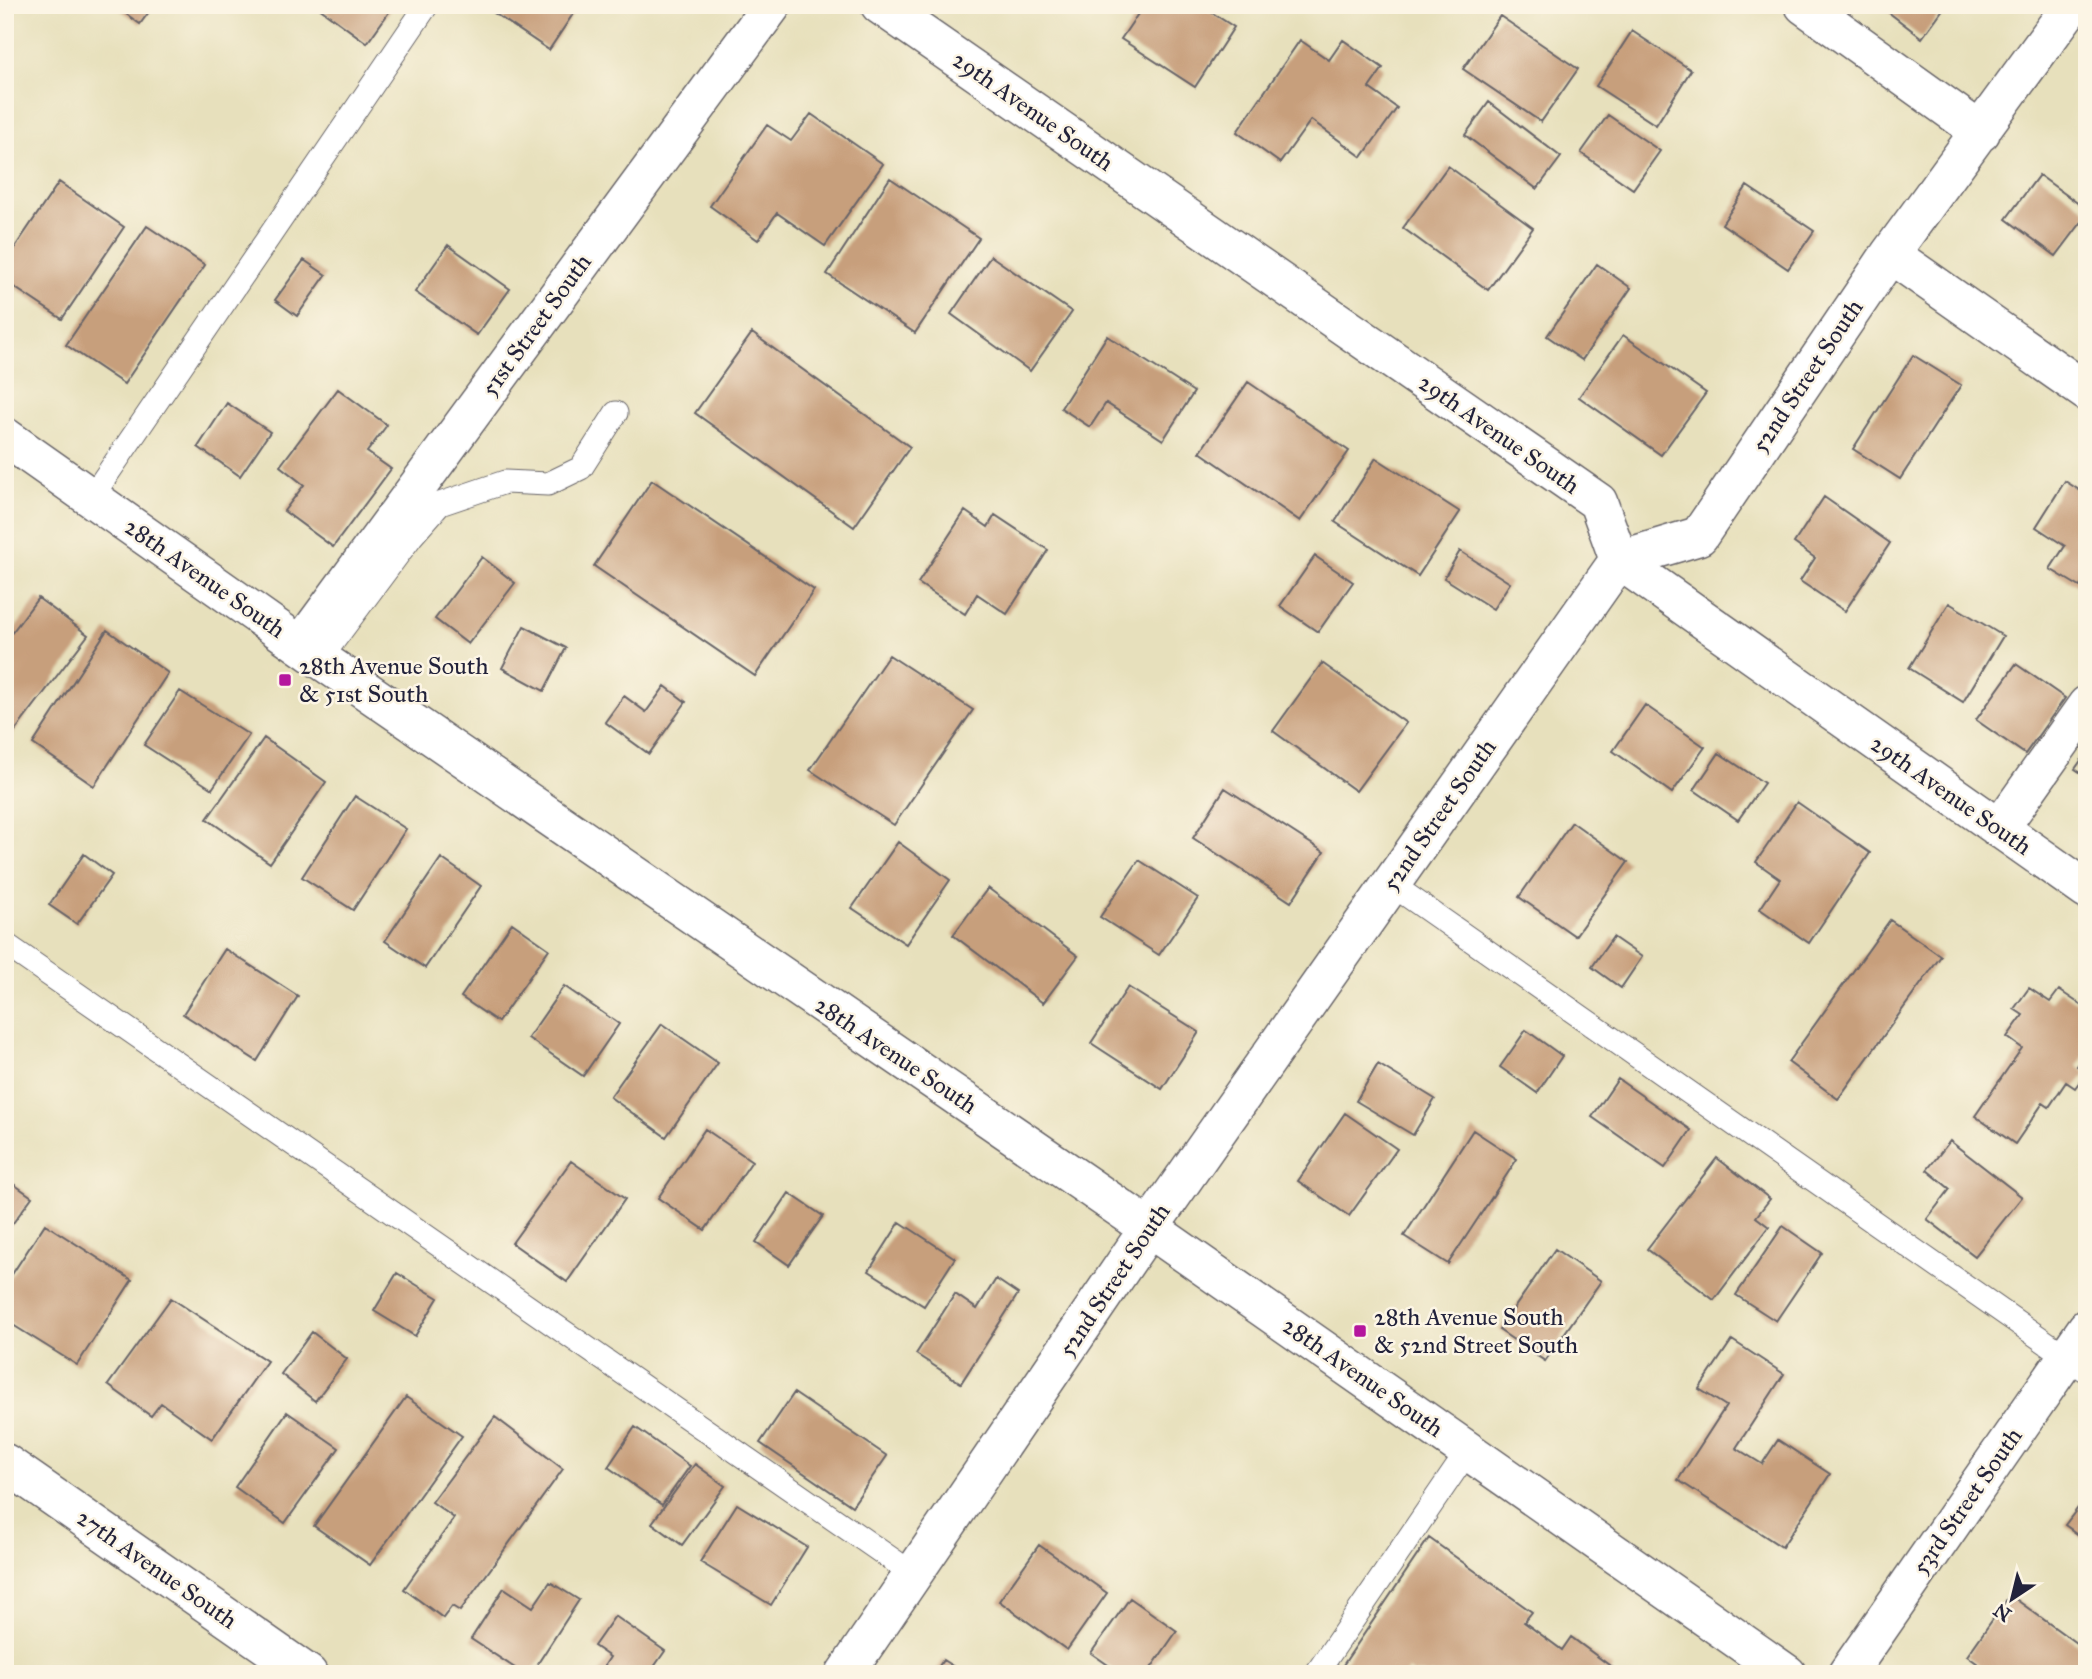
<svg xmlns="http://www.w3.org/2000/svg" width="2092" height="1679" font-family="'IM FELL Great Primer',serif">
	<rect width="100%" height="100%" fill="#fcf5e5"/>
	<filter id="ink" filterUnits="userSpaceOnUse"><feTurbulence type="fractalNoise" baseFrequency=".0143" numOctaves="2"/><feDisplacementMap in="SourceGraphic" scale="14" xChannelSelector="R" yChannelSelector="G"/><feConvolveMatrix kernelMatrix="1 2 1 2 8 2 1 2 1" color-interpolation-filters="sRGB"/></filter>
	<filter id="wash" filterUnits="userSpaceOnUse"><feTurbulence type="fractalNoise" baseFrequency=".00686" numOctaves="4" result="noise"/><feDisplacementMap in="SourceGraphic" scale="28" xChannelSelector="R" yChannelSelector="G"/><feGaussianBlur stdDeviation="1.57" result="paint"/><feColorMatrix in="noise" values="0 0 0 0 0 0 0 0 0 0 0 0 0 0 0 0 0 1.4 0 .05"/><feComposite in="paint" operator="in"/></filter>
	<g filter="url(#wash)">
		<rect width="100%" height="100%" fill="#e7e0bc"/>
		<g id="blocks">
			<path fill="#c79f7b" d="M114,5H154L140,24Z
				M315,5H394L367,43Z
				M491,5H579L549,50L488,9Z
				M1144,5H1200L1234,27L1195,87L1121,39Z
				M1879,5H1946L1922,38Z
				M1500,16L1578,69L1541,122L1463,69Z
				M1632,31L1691,70L1656,125L1596,86Z
				M1300,40L1329,60L1343,40L1383,68L1369,88L1397,108L1362,157L1311,120L1280,163L1237,132Z
				M1489,102L1561,157L1537,189L1465,135Z
				M811,114L883,164L825,246L777,213L758,240L710,206L767,125L791,141Z
				M1608,115L1660,151L1633,189L1581,153Z
				M1448,166L1533,228L1488,290L1403,228Z
				M2039,175L2087,210V215L2056,256L2006,219Z
				M890,178L979,238L915,333L827,274Z
				M59,182L124,227L62,319L5,281V262Z
				M1747,186L1814,231L1788,269L1722,224Z
				M147,226L205,265L124,384L66,345Z
				M448,245L510,289L477,335L415,292Z
				M991,256L1072,312L1030,371L951,314Z
				M304,260L326,275L297,316L275,300Z
				M1597,264L1631,288L1582,360L1547,336Z
				M752,333L910,447L854,527L695,413Z
				M1623,335L1706,393L1661,455L1579,397Z
				M1107,336L1194,392L1163,440L1106,403L1090,427L1061,408Z
				M1913,355L1961,385L1900,479L1853,449Z
				M1248,382L1349,451L1300,521L1200,452Z
				M338,389L387,425L367,452L391,469L333,547L284,511L304,485L280,466Z
				M227,403L270,432L240,476L198,447Z
				M1376,458L1460,512L1418,576L1335,522Z
				M652,480L814,590L755,676L594,566Z
				M2065,481L2087,495V576L2080,587L2050,569L2065,546L2036,527Z
				M1824,497L1890,543L1845,611L1800,581L1815,558L1794,543Z
				M965,511L988,527L995,515L1048,550L1007,614L977,594L965,614L918,583Z
				M1460,551L1510,583L1493,609L1444,578Z
				M1315,556L1353,582L1318,632L1280,606Z
				M482,557L515,583L468,644L435,619Z
				M38,598L88,635L5,744V642Z
				M1949,603L2003,636L1963,702L1909,668Z
				M524,626L566,648L544,691L502,668Z
				M107,630L168,673L94,786L33,744Z
				M889,655L973,710L894,825L810,770Z
				M1322,663L1406,723L1356,791L1273,731Z
				M2016,664L2065,698L2025,754L1976,720Z
				M665,686L686,702L649,754L605,722L624,696L646,712Z
				M180,691L249,735L212,789L144,745Z
				M1645,705L1705,747L1672,793L1613,751Z
				M264,738L326,782L270,863L207,819Z
				M2087,752V777L2075,769Z
				M1719,753L1764,783L1738,820L1694,790Z
				M1225,788L1324,852L1291,902L1193,838Z
				M355,796L406,829L353,910L302,877Z
				M1797,802L1870,853L1809,943L1760,909L1780,879L1756,862Z
				M1572,822L1628,862L1575,936L1519,897Z
				M898,842L950,880L906,944L852,908Z
				M84,854L112,875L77,924L49,905Z
				M441,858L481,886L425,968L385,941Z
				M1139,860L1198,898L1159,955L1100,917Z
				M988,888L1078,956L1043,1003L953,935Z
				M1890,920L1941,956L1838,1099L1788,1062Z
				M512,923L549,949L498,1022L461,997Z
				M1613,937L1642,957L1621,988L1592,967Z
				M225,949L298,996L257,1061L183,1014Z
				M564,986L619,1024L583,1076L528,1038Z
				M1128,987L1199,1032L1162,1089L1091,1043Z
				M2029,988L2050,1002L2059,990L2087,1009V1052L2077,1066L2086,1073L2075,1088L2066,1082L2049,1107L2043,1103L2015,1144L1975,1116L2022,1048L2007,1037L2023,1015L2014,1009Z
				M662,1024L718,1063L666,1137L610,1097Z
				M1526,1030L1562,1056L1537,1093L1500,1067Z
				M1378,1064L1435,1099L1413,1135L1356,1101Z
				M1618,1079L1691,1130L1665,1168L1592,1117Z
				M1345,1113L1397,1149L1349,1216L1298,1181Z
				M705,1129L752,1161L705,1230L658,1198Z
				M1473,1130L1517,1159L1448,1264L1404,1236Z
				M1950,1141L2022,1197L1975,1256L1927,1219L1950,1189L1927,1170Z
				M1717,1158L1770,1199L1756,1217L1769,1227L1714,1300L1647,1249Z
				M571,1161L625,1199L567,1282L512,1243Z
				M5,1178L32,1197L5,1234Z
				M789,1193L823,1216L789,1265L756,1242Z
				M900,1222L955,1258L924,1306L869,1271Z
				M45,1224L132,1280L77,1365L5,1320V1285Z
				M1783,1226L1822,1253L1776,1321L1736,1295Z
				M1555,1249L1601,1281L1545,1361L1499,1330Z
				M397,1273L438,1298L415,1336L374,1311Z
				M996,1279L1018,1294L961,1383L916,1354L955,1294L977,1309Z
				M171,1298L267,1361L212,1439L161,1403L151,1416L108,1385Z
				M312,1332L347,1359L315,1401L281,1374Z
				M1732,1340L1784,1374L1736,1448L1762,1464L1778,1440L1830,1474L1782,1547L1678,1480L1726,1406L1699,1389Z
				M794,1393L887,1456L852,1506L760,1443Z
				M406,1397L462,1436L370,1565L314,1526Z
				M287,1412L339,1448L285,1523L235,1487Z
				M495,1417L563,1469L460,1611L452,1606L443,1618L404,1589L454,1518L432,1502Z
				M635,1427L690,1466L662,1505L608,1467Z
				M695,1464L725,1486L682,1545L652,1523Z
				M2087,1496V1541L2065,1525Z
				M737,1504L807,1547L771,1605L700,1562Z
				M1429,1538L1532,1612L1524,1622L1562,1650L1571,1637L1613,1668L1608,1674H1414L1409,1670L1406,1674H1337Z
				M1039,1545L1107,1593L1067,1650L999,1601Z
				M550,1582L579,1600L531,1674H524L471,1639L504,1588L533,1607Z
				M2010,1595L2087,1651V1655L2073,1674H1992L1967,1656Z
				M1130,1598L1177,1631L1147,1674H1121L1091,1653Z
				M615,1616L665,1651L649,1674H599L610,1657L594,1646Z
				M943,1660L965,1674H934Z
				M5,1665L18,1674H5Z"/>
		</g>
	</g>
	<g filter="url(#ink)">
		<use href="#blocks" fill-opacity="0" stroke="#676468" stroke-width="2"/>
		<g fill="none" stroke-linecap="round" stroke-linejoin="round">
			<defs>
				<path id="service" d="M91,498L427,5
					M320,659L411,537L440,504L505,482L548,484L581,468L616,413
					M1391,884L2087,1371
					M5,944L913,1574
					M1316,1674L1468,1451"/>
				<path id="minor" d="M880,5L1598,502L1619,560L2087,890
					M1804,5L1981,132
					M1890,254L2087,392
					M301,645L772,5
					M1999,829L2087,705
					M5,1463L308,1674
					M845,1674L1149,1228L1619,560L1699,536L1890,254L2072,5
					M1847,1674L2087,1328"/>
				<path id="tertiary" d="M5,437L320,659L1149,1228L1787,1674"/>
			</defs>
			<use href="#service" stroke="#676468" stroke-width="25"/>
			<use href="#minor" stroke="#676468" stroke-width="41"/>
			<use href="#tertiary" stroke="#676468" stroke-width="41"/>
			<use href="#service" stroke="#fff" stroke-width="23"/>
			<use href="#minor" stroke="#fff" stroke-width="38"/>
			<use href="#tertiary" stroke="#fff" stroke-width="38"/>
		</g>
	</g>
	<g fill="#b5179e" stroke="#fcf5e5" stroke-width="2.5">
		<rect x="278" y="673" width="14" height="14" rx="3.5"/>
		<rect x="1353" y="1324" width="14" height="14" rx="3.5"/>
	</g>
	<g text-anchor="middle" dominant-baseline="central" stroke-width="5" stroke-linejoin="round" paint-order="stroke">
		<g font-size="24" fill="#22223b" stroke="#fcf5e5">
			<text transform="translate(1033 111) rotate(35)">29th Avenue South</text>
			<text transform="translate(536 325) rotate(-54)">51st Street South</text>
			<text transform="translate(1807 376) rotate(-56)">52nd Street South</text>
			<text transform="translate(1499 434) rotate(35)">29th Avenue South</text>
			<text transform="translate(205 578) rotate(35)">28th Avenue South</text>
			<text transform="translate(1951 795) rotate(35)">29th Avenue South</text>
			<text transform="translate(1439 815) rotate(-55)">52nd Street South</text>
			<text transform="translate(896 1055) rotate(34)">28th Avenue South</text>
			<text transform="translate(1114 1280) rotate(-56)">52nd Street South</text>
			<text transform="translate(1363 1377) rotate(35)">28th Avenue South</text>
			<text transform="translate(1967 1501) rotate(-55)">53rd Street South</text>
			<text transform="translate(157 1569) rotate(35)">27th Avenue South</text>
		</g>
		<g font-size="24" fill="#22223b" stroke="#fcf5e5" text-anchor="start">
			<text x="299" y="666">28th Avenue South<tspan x="299" dy="28">&amp; 51st South</tspan></text>
			<text x="1374" y="1317">28th Avenue South<tspan x="1374" dy="28">&amp; 52nd Street South</tspan></text>
		</g>
	</g>
	<rect width="2092" height="1679" fill="none" stroke="#fcf5e5" stroke-width="28"/>
	<g transform="translate(2012 1599) rotate(215)" stroke="#fcf5e5" stroke-width="5" paint-order="stroke">
	<path d="M0-5L12 26L0 18L-12 26Z" fill="#22223b"/>
	<text y="-10" font-size="19" font-weight="bold" text-anchor="middle" fill="#22223b">N</text>
	</g>
</svg>
